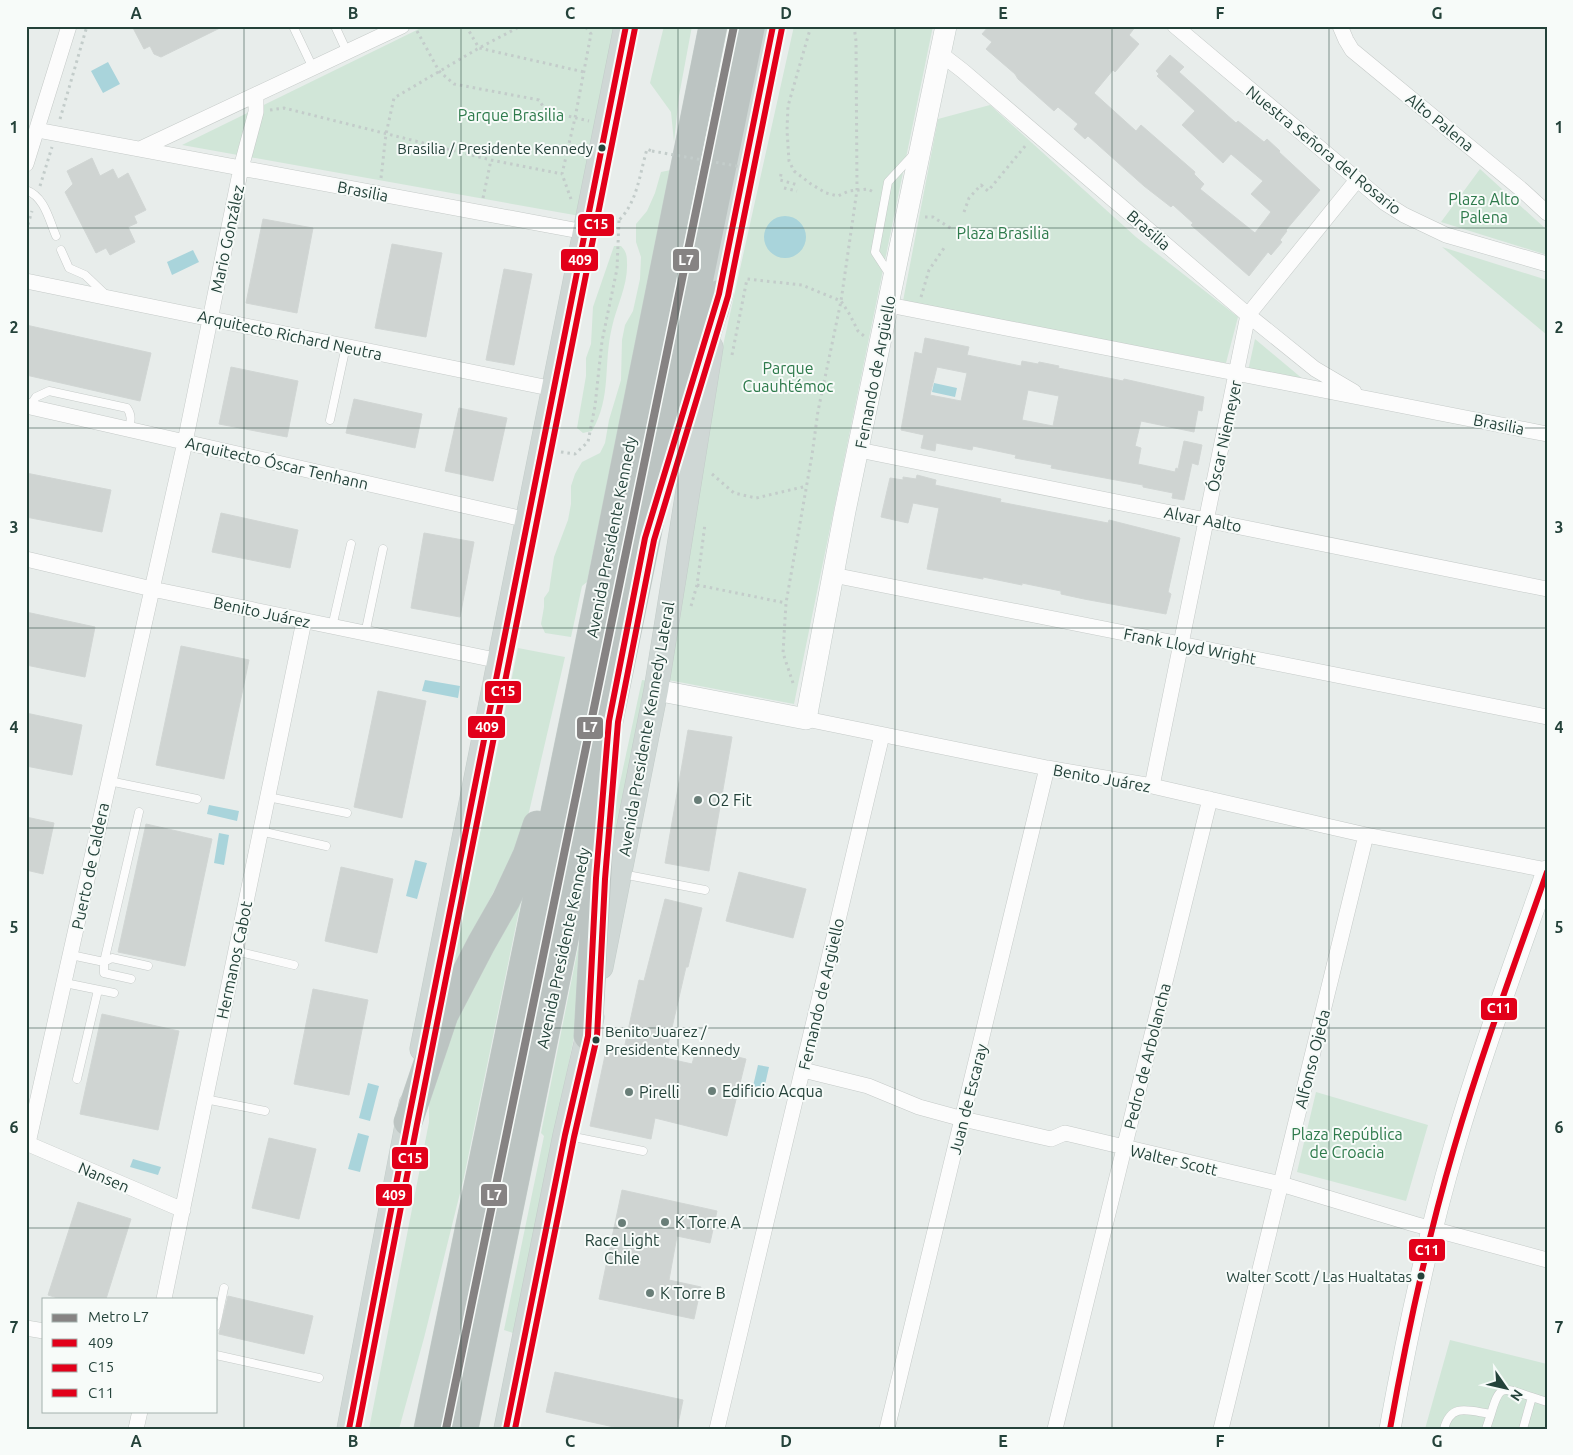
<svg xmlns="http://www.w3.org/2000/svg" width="1573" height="1455" font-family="Ubuntu,sans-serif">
	<rect width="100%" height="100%" fill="#e8edeb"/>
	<path fill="#d1e6d8" d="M425,26H620L580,216L182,145Z
		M664,26H692L679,96L674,142L671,112L650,83Z
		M729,26H737L450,1429H442Z
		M794,26H933L794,704L663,679L718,368Z
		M990,105L1136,237L1238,317L1226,363L903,301L938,119Z
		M1480,169L1547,230V255L1441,222Z
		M671,170L587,582L582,586L571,637L545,633L541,624L544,607V598L549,591L554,557L568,520L571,504V486L575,474L582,462L600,453L605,443L609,420L621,380L622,340L625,325L633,311L640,279L641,257L636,242V224L647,211L655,193L661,172Z
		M614,246H621C626,251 627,255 627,263C628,285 617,305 612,327C603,364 612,397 592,431L583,433L577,428L586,376V358L591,344L593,307Z
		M1442,247L1547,280V335Z
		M1255,339L1304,380L1248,371Z
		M518,648L565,657L529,812L515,850L450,977Z
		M642,680L649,681L599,909L607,843Z
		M526,877L464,1177L424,1338L399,1429H369L429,1122V1099L446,1032Z
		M582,939L578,1018L513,1333L504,1330L544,1136L541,1133L579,943Z
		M1316,1092L1428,1125L1406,1201L1297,1172Z
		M1450,1340L1547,1364V1429H1425Z"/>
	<path fill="#a9d4db" d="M108,62L120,84L103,93L91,71Z
		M764 237a21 21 0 1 1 42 0a21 21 0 1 1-42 0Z
		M193,250L199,262L172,275L167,262Z
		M934,383L957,388L955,397L932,392Z
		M425,680L460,686L458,698L422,691Z
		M209,805L239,811L237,821L207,814Z
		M219,833L229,835L224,865L214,863Z
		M415,860L427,863L417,899L406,896Z
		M758,1065L769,1067L764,1089L753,1086Z
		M368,1083L379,1086L370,1121L359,1118Z
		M358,1133L369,1136L360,1172L348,1169Z
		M133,1159L161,1167L158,1175L130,1167Z"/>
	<path fill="#cfd4d2" stroke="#d1d6d4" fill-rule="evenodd" d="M132,26H224L161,57L154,54L150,46L144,49Z
		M989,26H1136L1129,35L1139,44L1115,72L1113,70L1094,93L1136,131L1141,125L1195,172L1194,174L1204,184L1200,189L1255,233L1271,212L1251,194L1263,181L1231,154L1223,163L1182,125L1195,111L1157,76L1159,74L1156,71L1170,55L1184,67L1179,72L1236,123L1238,121L1264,142L1267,139L1280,151L1279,152L1320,190L1286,230L1287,231L1280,240L1282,242L1271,255L1268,252L1249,276L1191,225L1193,223L1173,205L1171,207L1144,186L1088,136L1085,139L1074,129L1078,124L1058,107L1054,111L1018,79L1015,74L986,49L992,42L982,34Z
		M92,158L100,176L113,169L118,179L128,173L146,210L134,216L137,223L128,227L135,242L110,255L106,248L96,253L65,192L73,184L67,171Z
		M263,219L313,228L297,313L246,303Z
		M392,244L442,253L426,337L375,328Z
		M504,269L532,274L514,365L486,360Z
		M26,325L151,353L140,401L26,375Z
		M925,338L969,347L967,355L1021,366L1022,361L1038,364L1039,362L1059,366L1058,368L1123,381L1124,379L1204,397L1202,411L1198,410L1194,432L1141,421L1135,446L1141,448L1138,464L1175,472L1176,468L1178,469L1184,441L1202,445L1198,465L1192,463L1184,500L1172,498L1173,493L1143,487V485L1051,468L1052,465L1015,458L1016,455L973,446L972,450L936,443L935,451L921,448L924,435L901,430L915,352L922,354ZM937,367L967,373L961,401L930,395ZM1028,390L1059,396L1053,426L1022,420Z
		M231,367L298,381L287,437L219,424Z
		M354,399L422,414L415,448L346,433Z
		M459,408L507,418L493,481L445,471Z
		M26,473L111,490L102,532L26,517Z
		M917,475L936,480L935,485L1001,499L1000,502L1108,523L1109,520L1180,538L1168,592L1171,594L1166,614L1084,599L1061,594V591L1022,583V585L983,577V579L927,569L939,508L913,503L908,523L881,517L890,478L903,480V477L916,479Z
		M221,513L298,530L290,568L212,552Z
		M424,533L474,542L460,617L411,608Z
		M26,612L95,627L85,677L26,665Z
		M181,646L249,660L224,779L156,765Z
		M378,691L426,701L402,818L354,807Z
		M26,713L82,725L72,775L26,766Z
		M688,730L732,737L709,871L665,863Z
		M26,817L54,823L43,874L26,870Z
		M146,824L212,839L185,966L118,952Z
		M341,867L393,879L377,953L325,941Z
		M739,872L806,889L793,938L726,921Z
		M665,899L702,908L688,967H686L665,1058L692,1064L697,1047L746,1059L727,1136L655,1118L651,1139L590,1126L607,1046L624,1049L639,980L644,981Z
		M313,989L368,1000L349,1095L294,1084Z
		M102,1014L179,1031L158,1130L80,1114Z
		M269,1138L316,1149L299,1219L252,1208Z
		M622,1190L717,1211L710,1243L677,1236L669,1280L701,1287L694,1319L599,1299Z
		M78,1202L131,1219L106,1299H61L48,1295Z
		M228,1296L313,1316L304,1354L219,1334Z
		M555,1372L683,1400L677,1429H623L546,1412Z"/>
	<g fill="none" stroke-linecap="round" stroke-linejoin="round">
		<defs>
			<path id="lane" d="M293,26L313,68
				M335,26L347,52
				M26,190C45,197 49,220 56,236
				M61,250L69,268L85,275L106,295
				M890,275L875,252L888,182L913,155
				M30,406L36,397L49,391L127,408C132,415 131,421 129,429
				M330,420L346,346
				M332,627L351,544
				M365,634L383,549
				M109,781L197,799
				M268,797L347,813
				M260,831L326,846
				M622,874L705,890
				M236,951L294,965
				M71,955L104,962V973L131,979
				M104,962L139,812
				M104,962L112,958L148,966
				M65,983L114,993
				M77,1079L98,990
				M205,1099L265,1111
				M569,1136L643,1151
				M216,1326L224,1288
				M216,1355L319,1378
				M1532,1397L1547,1402
				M1444,1429C1451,1402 1469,1411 1491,1414C1500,1382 1503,1388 1532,1397L1523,1429
				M1486,1429L1491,1414"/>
			<path id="street" d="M1175,26L1385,203L1404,215L1446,235L1547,264
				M1340,26L1346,40L1352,50L1522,190L1547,213
				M941,54L963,71L1248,315L1315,369L1354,392
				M37,130L585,232
				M140,149L402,26
				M26,164L69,26
				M26,281L554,389
				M889,305L1547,434
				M26,406L528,520
				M859,450L1547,589
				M26,559L152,589L500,661
				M833,575L1547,717
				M806,719L1047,768L1152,786L1366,835L1547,870
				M1152,786L1248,315L1357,180
				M803,1070L868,1086L919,1107L963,1119L1051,1139L1065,1133L1281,1184L1414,1224L1547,1260
				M26,1143L183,1210
				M28,1143L185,442L241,168L256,112V95
				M164,1299L304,621
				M26,1328L44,1331
				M136,1429L140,1411
				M717,1429L882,735
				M887,1429L1047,768
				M1055,1429L1210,799
				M1221,1429L1366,835"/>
			<path id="secondary" d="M656,690L806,719L845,511L946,26
				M1390,1429C1407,1335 1427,1240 1454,1148C1481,1054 1515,963 1547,871"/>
			<path id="primary" d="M716,312L773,26
				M601,967L656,690L711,347
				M422,1049L626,26
				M349,1429L411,1104
				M506,1429L565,1135L592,1017"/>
			<path id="highway" d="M696,369L719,294
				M588,1036L599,846
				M408,1122L444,1015L481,944L506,900L527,855L537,825
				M428,1429L580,690L713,26
				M464,1429L751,26"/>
		</defs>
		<use href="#lane" stroke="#c5cac8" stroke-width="9"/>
		<use href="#street" stroke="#c5cac8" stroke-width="16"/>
		<use href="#secondary" stroke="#c3cbc8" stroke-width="22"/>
		<use href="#primary" stroke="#c3ccc9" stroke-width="25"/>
		<use href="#highway" stroke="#c3ccc9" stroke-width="29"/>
		<path stroke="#c3ccca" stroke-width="3" stroke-dasharray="2.5 4" stroke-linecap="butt" d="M466,26L479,48L584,72
			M811,26L788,106L787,130L789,161L794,171L811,184L826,193L838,196L849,191L868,189L875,193
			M26,29L31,26
			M417,31L439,71L454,84L539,100L546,111L589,121
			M270,110L284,108L491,160L562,174
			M60,119L87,26
			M781,174L780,180L798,185
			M381,178L386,134L394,98L479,48L521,26
			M40,186L52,147
			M784,188L797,191
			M483,198L491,160
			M571,199L562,174L575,118L591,34L585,26
			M964,212L969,198L981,185L988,191L1026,145
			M925,217H933L952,229
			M607,219L619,220C637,203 640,173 647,149L652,151
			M26,231L32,211
			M921,297L929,270L944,248
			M732,355L747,279L802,285L841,301L850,315L858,331L864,336
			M561,452L575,454L588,442L595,406L602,341L617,269L619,220
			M712,474L734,493L756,498L807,486
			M697,585L786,603
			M691,606L697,585L705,524
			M793,683L783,653L786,603L812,455L818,411L841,301L857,190L856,41L854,26"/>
		<use href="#lane" stroke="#fcfcfc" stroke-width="8"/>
		<use href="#street" stroke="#fcfcfc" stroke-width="15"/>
		<use href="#secondary" stroke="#fcfcfc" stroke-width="21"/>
		<use href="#primary" stroke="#cfd7d5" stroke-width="24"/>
		<use href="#highway" stroke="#bcc4c2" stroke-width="28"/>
		<path stroke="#c3ccca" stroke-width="3" stroke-dasharray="2.5 4" stroke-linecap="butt" d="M652,151L759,170"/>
		<defs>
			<path id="bus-1" d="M349,1429L408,1122L626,26
				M506,1429L565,1135L588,1036L596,878L609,721L645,538L719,294L773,26"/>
			<path id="bus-2" d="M358,1429L417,1124L635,28
				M515,1429L574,1137L597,1037L605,879L618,722L654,540L728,296L782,28"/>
			<path id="bus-3" d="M1390,1429C1407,1334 1427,1240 1454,1148C1481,1055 1515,963 1547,872"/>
		</defs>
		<use href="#bus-1" stroke="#f7fbf9" stroke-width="10"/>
		<use href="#bus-2" stroke="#f7fbf9" stroke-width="10"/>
		<use href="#bus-3" stroke="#f7fbf9" stroke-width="10"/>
		<use href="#bus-1" stroke="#e2001a" stroke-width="6"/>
		<use href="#bus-2" stroke="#e2001a" stroke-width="6"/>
		<use href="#bus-3" stroke="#e2001a" stroke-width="6"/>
		<defs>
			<path id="metro-1" d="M446,1429L734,26"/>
		</defs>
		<use href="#metro-1" stroke="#f7fbf9" stroke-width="11"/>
		<use href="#metro-1" stroke="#868383" stroke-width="8"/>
	</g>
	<path fill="none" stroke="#24423a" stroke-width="1" stroke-opacity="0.55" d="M244,26V1429M461,26V1429M678,26V1429M895,26V1429M1112,26V1429M1329,26V1429M26,228H1547M26,428H1547M26,628H1547M26,828H1547M26,1028H1547M26,1228H1547"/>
	<g fill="#24423a" stroke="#f7fbf9" stroke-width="2">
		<circle cx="602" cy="148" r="4.5"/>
		<circle cx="596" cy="1040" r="4.5"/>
		<circle cx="1421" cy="1276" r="4.5"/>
	</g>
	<g fill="#697e78" stroke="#f7fbf9" stroke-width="2">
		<circle cx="698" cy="800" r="5"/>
		<circle cx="712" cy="1091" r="5"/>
		<circle cx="629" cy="1092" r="5"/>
		<circle cx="665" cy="1222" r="5"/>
		<circle cx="622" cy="1223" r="5"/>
		<circle cx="650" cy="1293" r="5"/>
	</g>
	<g text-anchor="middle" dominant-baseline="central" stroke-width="4" stroke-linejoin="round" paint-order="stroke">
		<g font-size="15" fill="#24423a" stroke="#f7fbf9" text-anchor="end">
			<text x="593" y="148">Brasilia / Presidente Kennedy</text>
			<text x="605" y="1031" text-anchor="start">Benito Juarez /<tspan x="605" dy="18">Presidente Kennedy</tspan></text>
			<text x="1412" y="1276">Walter Scott / Las Hualtatas</text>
		</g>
		<g font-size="16" fill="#2d7a4b" stroke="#f7fbf9">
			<text x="511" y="115">Parque Brasilia</text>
			<text x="1484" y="199">Plaza Alto<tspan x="1484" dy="18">Palena</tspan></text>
			<text x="1003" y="233">Plaza Brasilia</text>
			<text x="788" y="368">Parque<tspan x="788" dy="18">Cuauhtémoc</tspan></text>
			<text x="1347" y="1134">Plaza República<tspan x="1347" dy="18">de Croacia</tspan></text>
		</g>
		<g font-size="16" fill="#24423a" stroke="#f7fbf9">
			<text transform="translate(1440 122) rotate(39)">Alto Palena</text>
			<text transform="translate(1324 150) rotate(39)">Nuestra Señora del Rosario</text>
			<text transform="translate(363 191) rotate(11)">Brasilia</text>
			<text transform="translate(1149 230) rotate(41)">Brasilia</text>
			<text transform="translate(227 239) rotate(-78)">Mario González</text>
			<text transform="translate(290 335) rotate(12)">Arquitecto Richard Neutra</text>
			<text transform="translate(875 372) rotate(-79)">Fernando de Argüello</text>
			<text transform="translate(1499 424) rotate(11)">Brasilia</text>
			<text transform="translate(1224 436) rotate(-78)">Óscar Niemeyer</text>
			<text transform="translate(277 463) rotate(13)">Arquitecto Óscar Tenhann</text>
			<text transform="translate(1203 519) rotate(11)">Alvar Aalto</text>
			<text transform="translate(611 537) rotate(-79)">Avenida Presidente Kennedy</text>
			<text transform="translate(262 612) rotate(12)">Benito Juárez</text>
			<text transform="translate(1190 646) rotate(11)">Frank Lloyd Wright</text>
			<text transform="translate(646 729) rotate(-80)">Avenida Presidente Kennedy Lateral</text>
			<text transform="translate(1102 778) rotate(10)">Benito Juárez</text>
			<text transform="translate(90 866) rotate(-78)">Puerto de Caldera</text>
			<text transform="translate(563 948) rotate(-78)">Avenida Presidente Kennedy</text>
			<text transform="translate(234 960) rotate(-78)">Hermanos Cabot</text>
			<text transform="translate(821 994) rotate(-77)">Fernando de Argüello</text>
			<text transform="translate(1147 1056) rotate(-76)">Pedro de Arbolancha</text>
			<text transform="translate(1312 1059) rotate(-76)">Alfonso Ojeda</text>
			<text transform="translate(968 1099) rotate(-76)">Juan de Escaray</text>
			<text transform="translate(1174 1160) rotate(13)">Walter Scott</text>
			<text transform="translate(104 1177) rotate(23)">Nansen</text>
		</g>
		<g font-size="16" fill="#24423a" stroke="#f7fbf9" text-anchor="start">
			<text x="708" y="800">O2 Fit</text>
			<text x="722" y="1091">Edificio Acqua</text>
			<text x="639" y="1092">Pirelli</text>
			<text x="675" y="1222">K Torre A</text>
			<text x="622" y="1240" text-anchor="middle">Race Light<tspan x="622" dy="18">Chile</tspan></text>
			<text x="660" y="1293">K Torre B</text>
		</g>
	</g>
	<g stroke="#f7fbf9" stroke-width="2">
		<rect x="577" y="213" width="38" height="24" rx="5" fill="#e2001a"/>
		<rect x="560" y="248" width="39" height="24" rx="5" fill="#e2001a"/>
		<rect x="672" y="248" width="28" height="24" rx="5" fill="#868383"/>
		<rect x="484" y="680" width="38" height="24" rx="5" fill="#e2001a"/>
		<rect x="467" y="715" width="39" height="24" rx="5" fill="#e2001a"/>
		<rect x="576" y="716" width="28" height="24" rx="5" fill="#868383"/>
		<rect x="1480" y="997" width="38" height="24" rx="5" fill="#e2001a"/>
		<rect x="391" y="1146" width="38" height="24" rx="5" fill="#e2001a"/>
		<rect x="375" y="1183" width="38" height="24" rx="5" fill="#e2001a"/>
		<rect x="480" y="1183" width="28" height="24" rx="5" fill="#868383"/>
		<rect x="1408" y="1238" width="38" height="24" rx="5" fill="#e2001a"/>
	</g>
	<g font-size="14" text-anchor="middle" font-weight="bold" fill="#fff">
		<text x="596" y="229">C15</text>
		<text x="580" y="265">409</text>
		<text x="686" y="265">L7</text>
		<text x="503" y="696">C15</text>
		<text x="487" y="732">409</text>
		<text x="590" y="732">L7</text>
		<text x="1499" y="1013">C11</text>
		<text x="410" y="1163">C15</text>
		<text x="394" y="1200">409</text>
		<text x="494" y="1200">L7</text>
		<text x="1427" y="1255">C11</text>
	</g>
	<rect width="1573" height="1455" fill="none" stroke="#f7fbf9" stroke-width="55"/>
	<rect x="42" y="1298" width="175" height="115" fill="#f7fbf9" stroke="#a3b1ad"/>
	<rect x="52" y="1314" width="25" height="8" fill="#868383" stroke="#a3b1ad"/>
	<text x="88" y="1322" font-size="15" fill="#24423a">Metro L7</text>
	<rect x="52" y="1339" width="25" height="8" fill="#e2001a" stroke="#a3b1ad"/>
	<text x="88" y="1348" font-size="15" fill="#24423a">409</text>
	<rect x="52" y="1364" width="25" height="8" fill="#e2001a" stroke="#a3b1ad"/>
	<text x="88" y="1372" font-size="15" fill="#24423a">C15</text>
	<rect x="52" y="1389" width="25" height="8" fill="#e2001a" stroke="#a3b1ad"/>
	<text x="88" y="1398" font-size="15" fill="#24423a">C11</text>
	<g transform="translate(1506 1388) rotate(124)" stroke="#f7fbf9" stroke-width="4" paint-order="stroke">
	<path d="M0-4L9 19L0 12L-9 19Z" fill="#24423a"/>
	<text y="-8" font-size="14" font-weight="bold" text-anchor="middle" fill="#24423a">N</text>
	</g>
	<rect x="28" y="28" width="1518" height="1400" fill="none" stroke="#24423a" stroke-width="2"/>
	<g font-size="16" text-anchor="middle" font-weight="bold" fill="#24423a">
		<text x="136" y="19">A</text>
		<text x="353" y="19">B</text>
		<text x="570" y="19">C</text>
		<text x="786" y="19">D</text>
		<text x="1003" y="19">E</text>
		<text x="1220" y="19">F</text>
		<text x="1437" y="19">G</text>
		<text x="14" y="133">1</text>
		<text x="1559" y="133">1</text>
		<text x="14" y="333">2</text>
		<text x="1559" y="333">2</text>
		<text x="14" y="533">3</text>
		<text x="1559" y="533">3</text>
		<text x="14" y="733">4</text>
		<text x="1559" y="733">4</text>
		<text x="14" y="933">5</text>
		<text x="1559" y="933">5</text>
		<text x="14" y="1133">6</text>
		<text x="1559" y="1133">6</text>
		<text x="14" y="1333">7</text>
		<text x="1559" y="1333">7</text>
		<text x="136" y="1447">A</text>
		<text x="353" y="1447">B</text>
		<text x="570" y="1447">C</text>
		<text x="786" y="1447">D</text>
		<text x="1003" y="1447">E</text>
		<text x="1220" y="1447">F</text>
		<text x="1437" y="1447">G</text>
	</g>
</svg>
